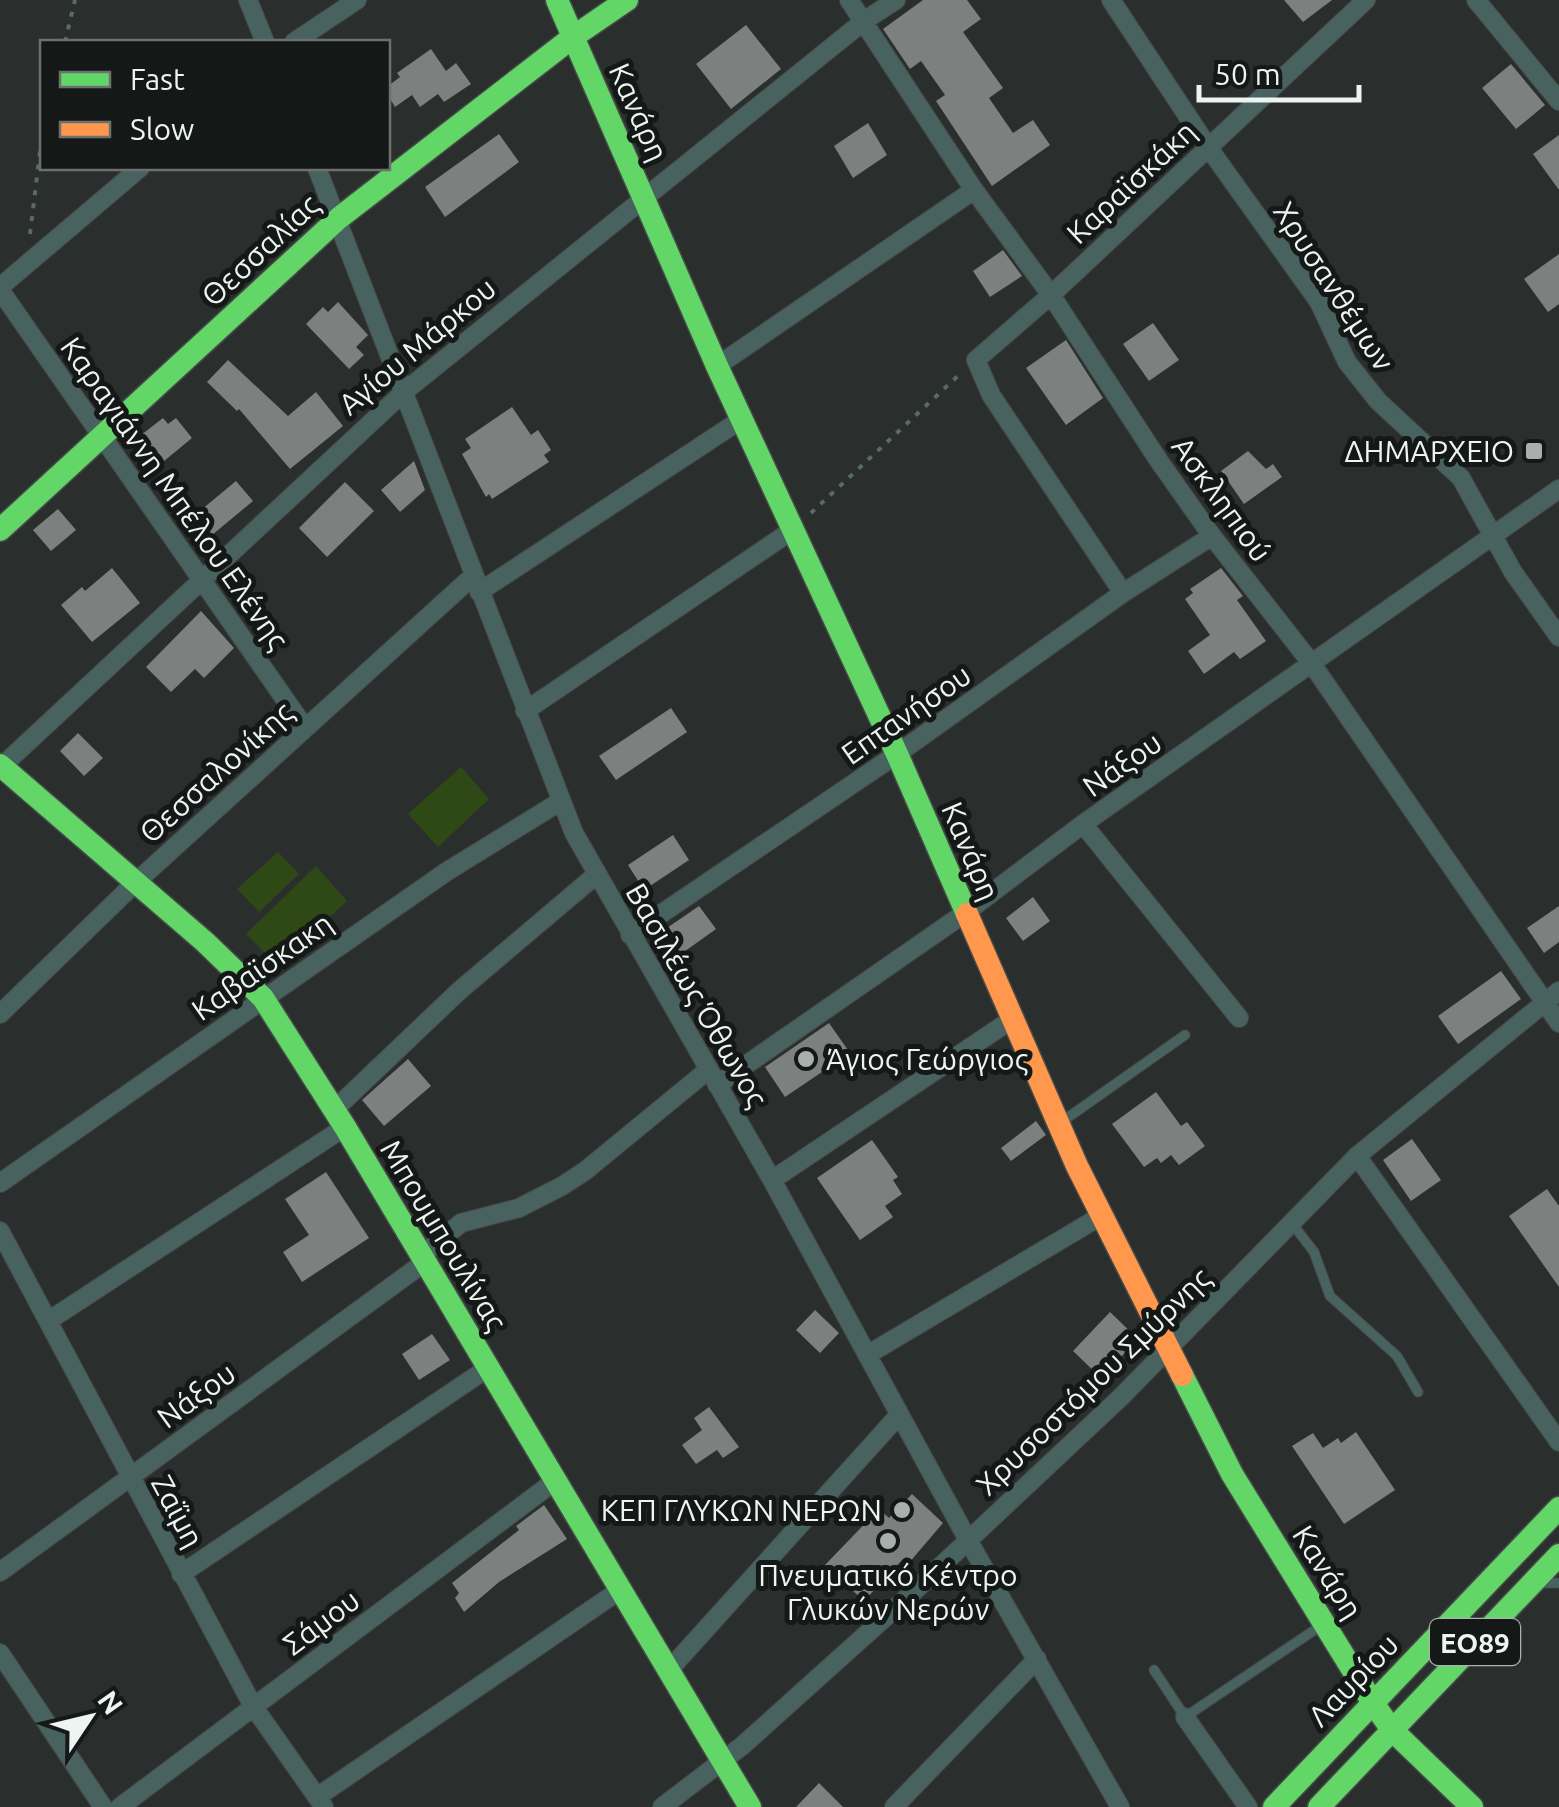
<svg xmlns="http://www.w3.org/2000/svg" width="1559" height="1807" font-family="Ubuntu,sans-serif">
	<rect width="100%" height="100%" fill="#2a2f2d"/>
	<path fill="#2e4916" d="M461,767L489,799L438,847L408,814Z
		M278,852L299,874L259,912L237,889Z
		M316,866L347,901L277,966L246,934Z"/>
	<path fill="#7c807e" d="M923,0H967L981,19L963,32L1003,88L989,98L1013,133L1033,120L1050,145L992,186L936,101L945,95L921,61L910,69L883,29Z
		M1284,0H1332L1303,22Z
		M746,25L781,69L731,109L696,64Z
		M431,49L446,71L456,63L471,84L444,102L438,94L420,107L412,95L395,107L388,95V86L400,77L397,73Z
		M1511,64L1545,105L1516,129L1482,88Z
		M868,123L887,155L853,178L834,146Z
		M499,134L519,162L445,217L425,187Z
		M1559,135V190L1533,154Z
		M1003,250L1022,276L990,297L973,271Z
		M1559,254V304L1548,312L1524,279Z
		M338,302L368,335L356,347L364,355L349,369L306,324L323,307L328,312Z
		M1153,323L1179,360L1149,381L1123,344Z
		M1066,340L1103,398L1066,425L1026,368Z
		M228,360L288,416L316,392L343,426L290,469L239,409L237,411L207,382Z
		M512,407L531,435L538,430L551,450L544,455L549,462L492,499L489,494L486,497L462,454L471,448L465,439Z
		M163,418L168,424L176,418L192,438L158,466L136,439Z
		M1248,451L1266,469L1273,464L1282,477L1244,504L1221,471Z
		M414,461L425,490L400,512L381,490Z
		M236,481L253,501L212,535L195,515Z
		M345,482L374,511L327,557L299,528Z
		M58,509L76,530L51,551L33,530Z
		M112,568L140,603L92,642L61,605L82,587L85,591Z
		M1221,568L1243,596L1237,600L1266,641L1240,659L1234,652L1204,674L1188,651L1210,635L1185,599L1193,593L1190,589Z
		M201,611L234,648L204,678L195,669L171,692L146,667Z
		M671,708L687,732L616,780L599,756Z
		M78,733L103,758L84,776L60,751Z
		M673,835L689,860L644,890L628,865Z
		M1033,897L1050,921L1023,941L1006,918Z
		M699,906L716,929L681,954L664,930Z
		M1559,906V942L1544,953L1527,928Z
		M1501,971L1521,999L1458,1044L1438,1016Z
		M829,1023L850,1053L785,1097L765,1067Z
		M408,1059L431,1086L384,1126L362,1100Z
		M1156,1092L1181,1126L1187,1122L1205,1146L1179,1165L1171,1155L1161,1163L1157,1158L1144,1167L1112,1124Z
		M1036,1121L1046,1135L1011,1161L1001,1148Z
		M1412,1139L1441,1180L1411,1201L1383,1160Z
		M872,1140L898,1177L893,1180L902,1194L885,1206L893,1217L860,1240L817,1178Z
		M326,1172L369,1238L302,1282L283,1252L309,1235L285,1199Z
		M1547,1189L1559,1206V1287L1509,1216Z
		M815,1310L839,1333L820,1353L796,1330Z
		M1110,1312L1138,1339L1101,1378L1073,1351Z
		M432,1334L450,1360L419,1380L402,1354Z
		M709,1407L739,1447L723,1458L717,1450L696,1464L682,1445L702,1430L694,1418Z
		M1356,1432L1395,1490L1344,1524L1292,1446L1313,1433L1323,1448L1338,1438L1341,1443Z
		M912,1494L943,1523L908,1564L903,1559L864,1601L825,1565L879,1509L889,1518Z
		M544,1505L567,1539L499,1582L464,1612L455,1598L459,1593L452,1583L519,1530L516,1526Z
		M819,1783L843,1807H796Z"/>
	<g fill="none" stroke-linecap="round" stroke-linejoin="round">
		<defs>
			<path id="lane" d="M1060,1123L1185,1035
				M1291,1222L1314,1252L1330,1296L1397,1356L1418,1392
				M1541,1583H1559
				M1154,1670L1185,1717L1322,1625"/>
			<path id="street" d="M248,0L265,42
				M849,0L974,190L1051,295L1159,461L1212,536L1312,664L1559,1023
				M1111,0L1208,147L1319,302L1347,362L1378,401L1461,478L1513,572L1559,637
				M1476,0L1559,101
				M294,42L357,0
				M317,168L574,833L772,1180L968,1540L1120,1807
				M0,287L140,168
				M0,290L305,728
				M717,366L974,190
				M479,592L742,419
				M1123,593L991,395L976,360L1051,295L1366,0
				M525,711L794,529
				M1,767L405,391L864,21L896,0
				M1083,824L1239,1018
				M630,935L897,754L1123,593L1212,536
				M0,1014L135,883L473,576
				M717,1085L965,913L1083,824L1559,489
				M334,1110L459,991L596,875
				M1357,1156L1559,1442
				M772,1180L1011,1020
				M0,1183L446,872L561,801
				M0,1231L253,1706L324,1807
				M421,1256L461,1223L519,1208L562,1186L585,1171L708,1070
				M48,1321L345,1127
				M867,1355L1101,1216
				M0,1572L425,1262
				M181,1574L488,1368
				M0,1653L103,1807
				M668,1671L899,1415
				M1185,1717L1248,1807
				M317,1797L620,1590
				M120,1807L555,1481
				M662,1807L742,1746L910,1595L1121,1397L1357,1156L1559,991
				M894,1807L1037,1659"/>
			<path id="fast" d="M557,0L717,366L897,754L967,914
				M0,530L339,218L573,37L627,0
				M0,765L205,942L263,998L345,1127L750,1807
				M1182,1375L1232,1474L1373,1703L1392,1730L1472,1807
				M1274,1807L1559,1508
				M1319,1807L1559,1555"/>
			<path id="slow" d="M967,914L1077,1166L1182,1375"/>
		</defs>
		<use href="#lane" stroke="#464a48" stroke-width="11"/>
		<use href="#street" stroke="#464a48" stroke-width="20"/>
		<use href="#fast" stroke="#464a48" stroke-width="25"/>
		<use href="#slow" stroke="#464a48" stroke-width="25"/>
		<path stroke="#596a68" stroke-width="4" stroke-dasharray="5 8" stroke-linecap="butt" d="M65,42L75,0
			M30,234L42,135
			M811,513L961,373"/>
		<use href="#lane" stroke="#486260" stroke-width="9"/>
		<use href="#street" stroke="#486260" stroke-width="18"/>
		<use href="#fast" stroke="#63d668" stroke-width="22"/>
		<use href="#slow" stroke="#ff974d" stroke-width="22"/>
	</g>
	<g fill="#a9afac" stroke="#141917" stroke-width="4">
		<rect x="1524" y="441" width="20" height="20" rx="5"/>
		<circle cx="806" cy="1059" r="10"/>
		<circle cx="902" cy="1510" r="10"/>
		<circle cx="888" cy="1541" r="10"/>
	</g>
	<g text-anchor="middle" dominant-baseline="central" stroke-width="10" stroke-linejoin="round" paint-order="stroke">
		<rect fill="#141917" stroke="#acb2b0" stroke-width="2.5" x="1430" y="1619" width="90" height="46" rx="8"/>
		<g font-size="28" font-weight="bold" fill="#edf4f1">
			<text x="1475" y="1642">ΕΟ89</text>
		</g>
		<g font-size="30" fill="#edf4f1" stroke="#141917">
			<text transform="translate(639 112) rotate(66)">Κανάρη</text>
			<text transform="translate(1131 182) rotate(-43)">Καραϊσκάκη</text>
			<text transform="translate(260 250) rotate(-43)">Θεσσαλίας</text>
			<text transform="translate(1334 286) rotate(57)">Χρυσανθέμων</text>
			<text transform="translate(417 346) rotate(-40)">Αγίου Μάρκου</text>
			<text transform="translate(175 493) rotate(55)">Καραγιάννη Μπέλου Ελένης</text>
			<text transform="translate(1222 499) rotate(54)">Ασκληπιού</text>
			<text transform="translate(906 714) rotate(-35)">Επτανήσου</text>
			<text transform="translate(1122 764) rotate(-35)">Νάξου</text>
			<text transform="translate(216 772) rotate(-42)">Θεσσαλονίκης</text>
			<text transform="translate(971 851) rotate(67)">Κανάρη</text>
			<text transform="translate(262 966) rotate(-35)">Καβαϊσκακη</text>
			<text transform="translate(697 995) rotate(60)">Βασιλέως Όθωνος</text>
			<text transform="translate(444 1235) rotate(59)">Μπουμπουλίνας</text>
			<text transform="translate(1093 1381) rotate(-44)">Χρυσοστόμου Σμύρνης</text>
			<text transform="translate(196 1395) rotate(-36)">Νάξου</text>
			<text transform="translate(178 1511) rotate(62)">Ζαΐμη</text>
			<text transform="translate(1328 1572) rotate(58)">Κανάρη</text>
			<text transform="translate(321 1622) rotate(-37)">Σάμου</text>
			<text transform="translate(1353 1680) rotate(-46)">Λαυρίου</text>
		</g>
		<g font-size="30" fill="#edf4f1" stroke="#141917" text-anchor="end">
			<text x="1514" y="451">ΔΗΜΑΡΧΕΙΟ</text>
			<text x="826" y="1059" text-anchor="start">Άγιος Γεώργιος</text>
			<text x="882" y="1510">ΚΕΠ ΓΛΥΚΩΝ ΝΕΡΩΝ</text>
			<text x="888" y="1575" text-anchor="middle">Πνευματικό Κέντρο<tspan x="888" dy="34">Γλυκών Νερών</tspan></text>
		</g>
	</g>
	<rect x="40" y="40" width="350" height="130" fill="#141917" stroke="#6b716e" stroke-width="2.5"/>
	<rect x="60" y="72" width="50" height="15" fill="#63d668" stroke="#6b716e" stroke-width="2.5"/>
	<text x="130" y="90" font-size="30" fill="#edf4f1">Fast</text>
	<rect x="60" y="122" width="50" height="15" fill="#ff974d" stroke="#6b716e" stroke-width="2.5"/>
	<text x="130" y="140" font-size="30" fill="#edf4f1">Slow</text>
	<g transform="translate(90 1717) rotate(55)" stroke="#141917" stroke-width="8" paint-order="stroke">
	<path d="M0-8L18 38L0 25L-18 38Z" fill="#edf4f1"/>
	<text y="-15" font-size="28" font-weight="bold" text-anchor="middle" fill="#edf4f1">N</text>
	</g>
	<path d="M1199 85v15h160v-15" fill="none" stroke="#edf4f1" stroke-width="5"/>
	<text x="1214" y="85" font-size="30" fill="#edf4f1" stroke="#141917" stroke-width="8" paint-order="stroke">50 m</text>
</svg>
